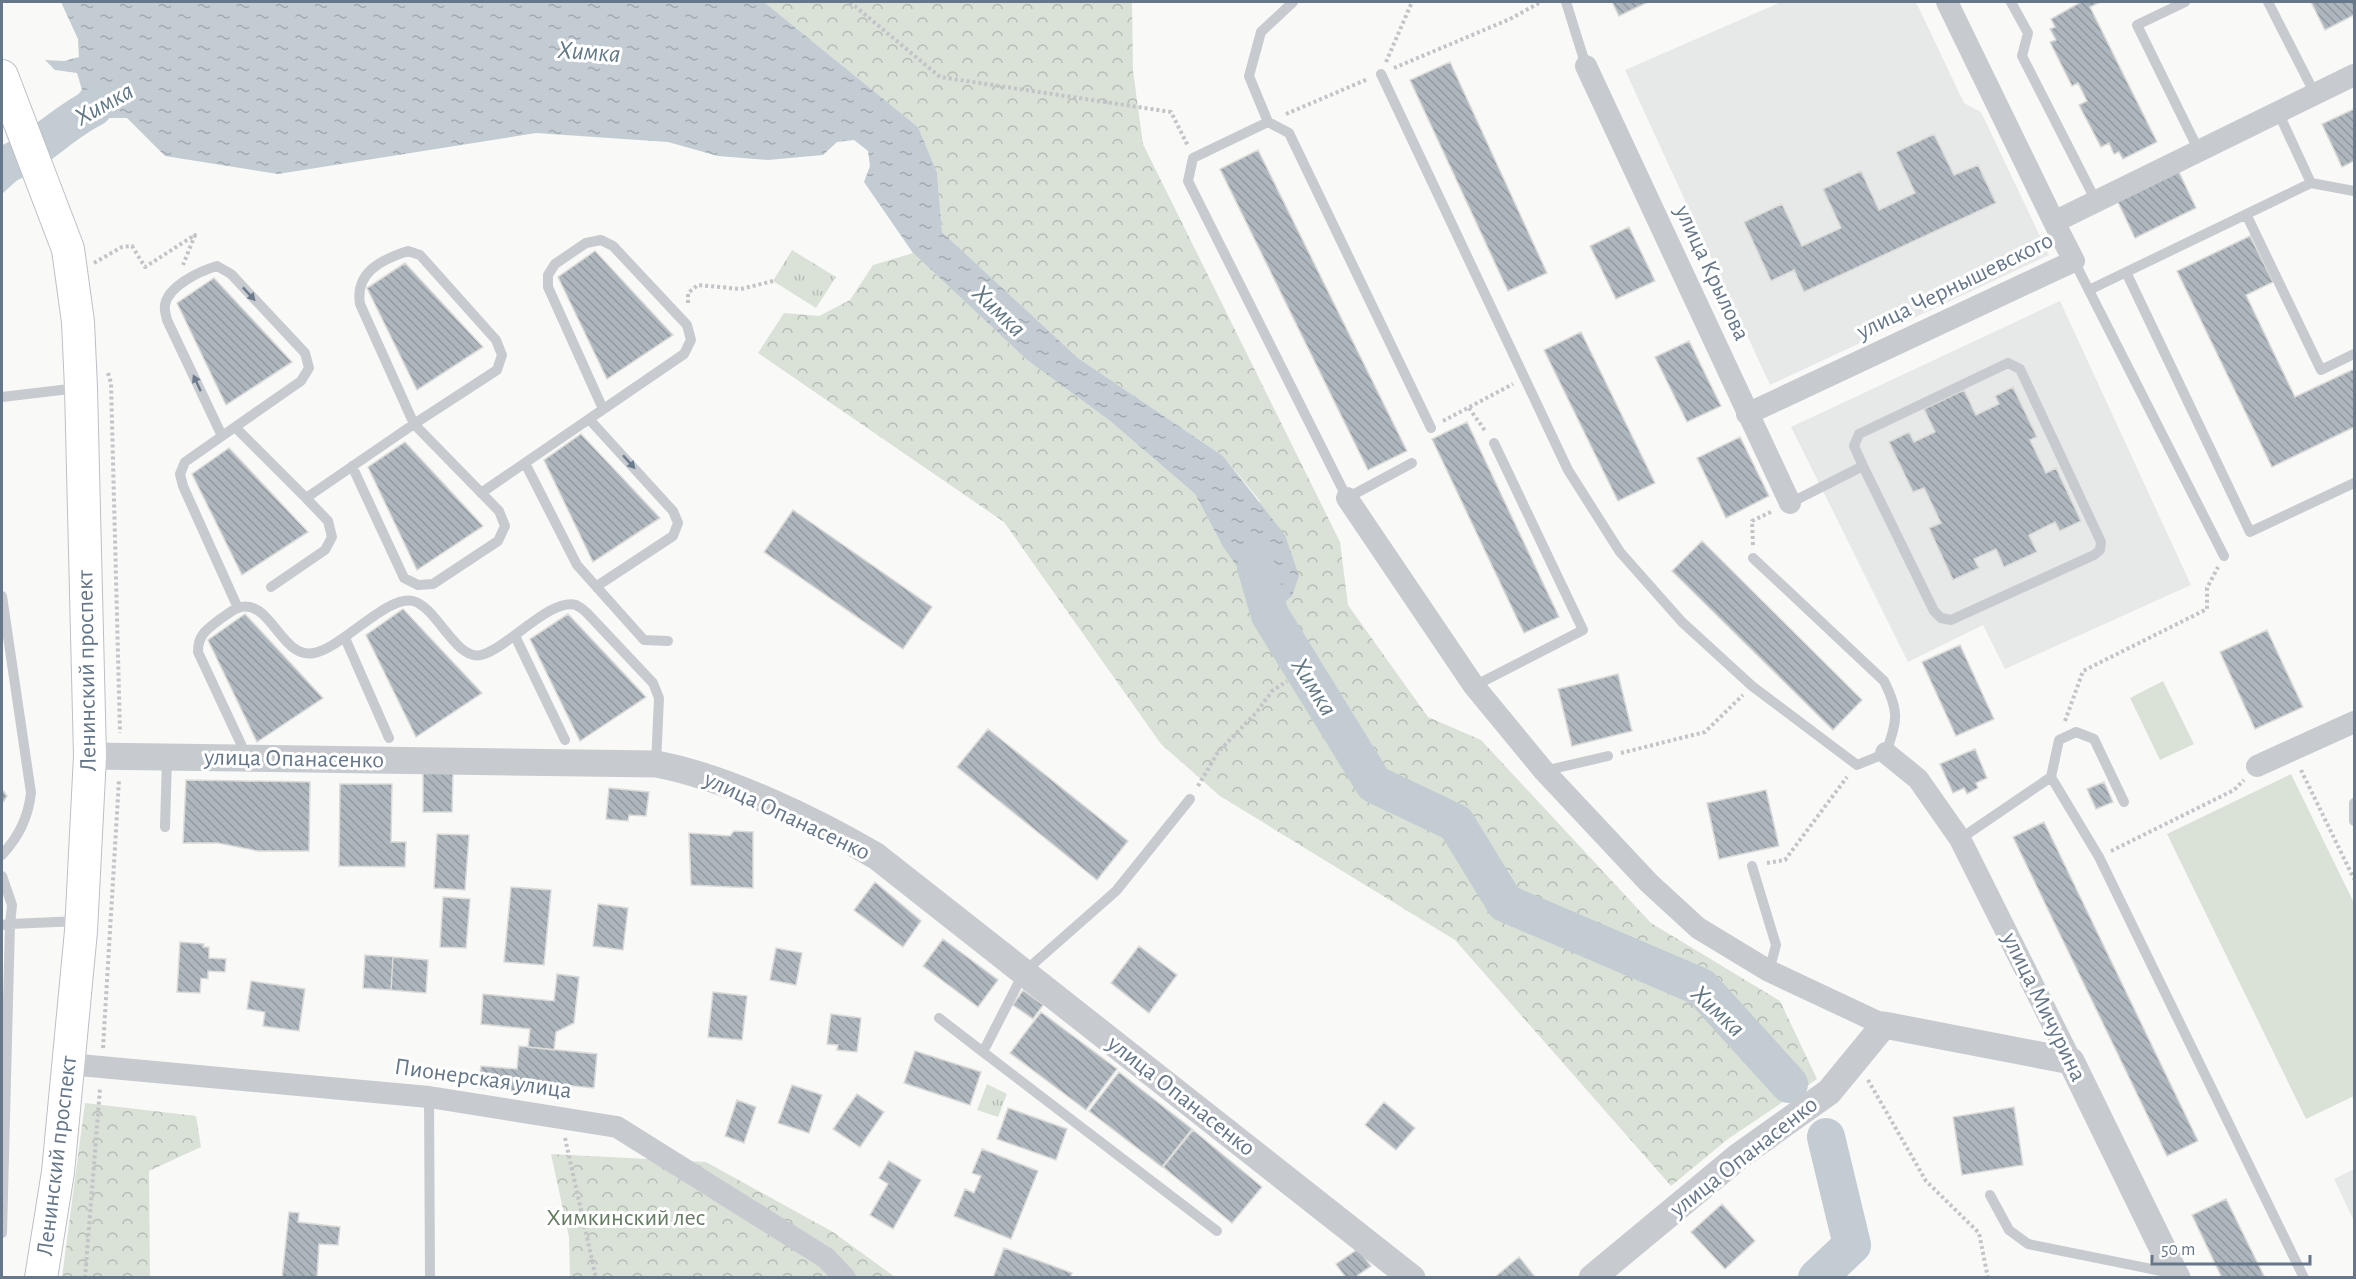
<svg xmlns="http://www.w3.org/2000/svg" width="2356" height="1279" font-family="'Alegreya Sans',sans-serif">
	<defs>
		<pattern id="grass-tufts" width="24" height="20" patternUnits="userSpaceOnUse" patternTransform="scale(1.5)"><rect width="24" height="20" fill="#dae2d8"/><path d="M3 7l-1-3M5 7V3M7 7l1-3M15 17l-1-3M17 17v-4M19 17l1-3" fill="none" stroke="#b5bcb5"/></pattern>
		<pattern id="forest-crowns" width="20" height="18" patternUnits="userSpaceOnUse" patternTransform="scale(1.5)"><rect width="20" height="18" fill="#dae2d8"/><path d="M2 6a3 3 0 1 1 6 0M12 15a3 3 0 1 1 6 0" fill="none" stroke="#b5bcb5"/></pattern>
		<pattern id="water-ripples" width="26" height="14" patternUnits="userSpaceOnUse" patternTransform="scale(1.5)"><rect width="26" height="14" fill="#c2ccd2"/><path d="M2 4q2-2 4 0t4 0M15 11q2-2 4 0t4 0" fill="none" stroke="#a1aab0"/></pattern>
		<pattern id="building-back-hatch" width="6" height="6" patternUnits="userSpaceOnUse" patternTransform="scale(1.5)"><rect width="6" height="6" fill="#afb7be"/><path d="M-1 5l2 2M0 0l6 6M5-1l2 2" fill="none" stroke="#929aa0"/></pattern>
	</defs>
	<rect width="100%" height="100%" fill="#f9f9f7"/>
	<path fill="#e7e8e8" d="M1781,2H1916L1964,103L1981,112L2049,255L1770,385L1625,70Z
		M2060,301L2191,585L2005,669L1983,625L1908,662L1791,427Z
		M2354,1169V1221L2334,1179Z"/>
	<path fill="url(#grass-tufts)" d="M792,250L836,277L816,308L773,281Z
		M987,1084L1007,1094L998,1117L977,1110Z"/>
	<path fill="url(#forest-crowns)" d="M764,2H1132L1133,71L1143,144L1340,542L1348,605L1428,717L1481,740L1651,923L1780,1001L1817,1079L1728,1139L1671,1186L1455,940L1220,796L1161,744L1004,522L758,353L784,313L819,316L850,300L873,265L913,253L1027,360L1110,421L1195,494L1222,545L1260,501L1223,456L1078,358L942,232L937,172L918,127Z
		M85,1103L196,1116L201,1147L149,1171L150,1277H62Z
		M551,1154L706,1162L833,1232L895,1277H570L569,1237Z"/>
	<path fill="#dae2d8" d="M2163,681L2194,744L2160,760L2130,698Z
		M2291,774L2354,903V1096L2306,1119L2167,834Z"/>
	<path fill="url(#water-ripples)" d="M61,2H764L918,127L937,172L942,232L1078,358L1223,456L1285,535L1299,576L1292,596L1270,615L1222,545L1195,494L1110,421L1027,360L913,253L864,182L870,166L868,151L854,140L837,142L823,155L768,160L718,156L668,142L536,133L278,174L165,156L127,118H106L56,151L49,127L82,90L77,73L55,70L45,60L64,61L79,57L78,39Z
		M17,145L26,172L2,194V152Z"/>
	<g fill="none" stroke-linecap="round" stroke-linejoin="round">
		<path stroke="#c2ccd2" stroke-width="38" d="M2,166C37,153 60,124 93,108
			M1256,567L1270,615L1374,784L1456,823L1505,903L1701,987L1789,1084
			M1817,1278L1852,1245L1826,1137"/>
	</g>
	<path fill="url(#building-back-hatch)" stroke="#dbdbd9" stroke-width="1.5" d="M1612,2H1648L1619,16Z
		M2081,2H2100L2090,7L2157,142L2123,159L2119,152L2114,154L2109,143L2101,147L2079,105L2087,101L2078,83L2072,86L2050,42L2056,40L2050,29L2055,27L2051,19Z
		M2311,2H2354V15L2325,30Z
		M1450,62L1547,273L1508,291L1410,80Z
		M2354,109V161L2342,167L2322,124Z
		M1934,134L1954,175L1978,165L1996,203L1804,292L1794,270L1771,281L1744,222L1782,204L1802,246L1841,228L1823,189L1861,171L1879,210L1915,193L1896,152Z
		M1258,150L1407,451L1368,470L1220,169Z
		M2177,168L2196,208L2135,238L2116,198Z
		M1629,227L1655,281L1616,299L1590,246Z
		M2250,236L2273,282L2246,295L2295,397L2354,369V427L2272,467L2177,271Z
		M595,251L673,335L607,379L558,277Z
		M405,263L483,347L417,390L367,288Z
		M214,278L292,362L226,405L177,303Z
		M1581,332L1655,483L1618,501L1544,350Z
		M1689,341L1721,406L1687,422L1655,357Z
		M2013,387L2037,437L2030,440L2046,473L2056,468L2081,521L2060,531L2055,522L2029,535L2037,552L2004,567L1996,549L1974,559L1979,568L1953,580L1929,528L1941,523L1924,488L1913,492L1889,442L1909,432L1914,442L1935,432L1924,409L1964,390L1976,415L1999,404L1995,396Z
		M1467,422L1559,617L1524,633L1432,439Z
		M581,434L660,518L593,562L544,460Z
		M1740,437L1769,496L1726,518L1697,458Z
		M405,442L483,526L417,570L368,467Z
		M229,448L308,532L242,575L192,474Z
		M793,510L932,607L903,649L764,552Z
		M1702,541L1862,700L1833,730L1672,571Z
		M403,609L482,693L416,737L366,635Z
		M245,614L323,698L257,742L208,640Z
		M568,614L646,697L580,741L530,639Z
		M2267,630L2303,707L2255,729L2220,652Z
		M1960,645L1994,719L1956,736L1922,662Z
		M1618,674L1632,731L1572,746L1558,689Z
		M988,729L1128,841L1097,880L957,767Z
		M1975,749L1987,778L1976,783L1978,788L1967,794L1964,788L1953,793L1940,764Z
		M423,772H453L452,812H423Z
		M186,780L310,782L309,851H258L218,843H183Z
		M2104,782L2113,802L2096,809L2087,789Z
		M340,784H392L391,842H406L405,867L339,866Z
		M609,788L649,792L646,816L629,815L628,821L606,819Z
		M2,789L7,796L2,804Z
		M1766,790L1779,846L1719,859L1707,803Z
		M2044,822L2198,1141L2167,1156L2013,837Z
		M734,831L753,832V888L691,885L689,833L730,836Z
		M437,834L469,835L465,890L434,888Z
		M875,882L921,921L903,947L854,910Z
		M511,887L551,890L544,965L504,962Z
		M443,897L470,899L466,948L440,947Z
		M598,904L628,908L623,950L593,946Z
		M943,939L998,980L978,1007L923,966Z
		M180,942L204,944L203,947H209V958L226,959L225,972L208,971V979L201,978L200,993L177,992Z
		M1139,946L1177,975L1149,1013L1111,983Z
		M776,948L802,953L796,985L770,980Z
		M365,955L393,957L391,990L363,988Z
		M393,957L428,960L426,993L391,990Z
		M557,974L579,977L574,1023L556,1032L554,1050L528,1047L530,1029L481,1024L483,994L554,1001Z
		M251,981L305,989L299,1031L263,1026L265,1012L247,1009Z
		M1023,990L1043,1005L1033,1019L1013,1005Z
		M713,992L747,996L742,1040L708,1037Z
		M1041,1012L1117,1069L1086,1110L1010,1053Z
		M831,1014L861,1018L857,1052L837,1050L838,1045L827,1044Z
		M519,1046L597,1054L594,1088L554,1084L552,1095L479,1088L481,1066L517,1069Z
		M915,1051L981,1072L970,1105L904,1083Z
		M1119,1072L1192,1129L1162,1167L1089,1111Z
		M792,1085L822,1095L809,1133L778,1123Z
		M857,1094L884,1112L860,1147L833,1129Z
		M737,1100L756,1107L744,1143L725,1136Z
		M1384,1102L1415,1128L1396,1150L1365,1125Z
		M2014,1107L2023,1165L1962,1175L1953,1117Z
		M1008,1108L1067,1129L1056,1160L997,1139Z
		M1193,1130L1262,1187L1232,1223L1163,1167Z
		M982,1149L1038,1171L1011,1239L954,1216L965,1189L974,1193L981,1176L972,1173Z
		M889,1161L921,1180L893,1229L870,1215L888,1184L879,1178Z
		M2226,1199L2265,1278H2222L2192,1215Z
		M1722,1204L1755,1241L1725,1269L1691,1232Z
		M289,1212L299,1213L298,1222L340,1227L338,1245L319,1244L317,1278H282Z
		M1004,1248L1072,1273L1070,1278H993Z
		M1358,1249L1371,1266L1354,1278H1346L1336,1264Z
		M1519,1257L1536,1278H1495V1277Z"/>
	<g fill="none" stroke-linecap="round" stroke-linejoin="round">
		<defs>
			<path id="secondary" d="M2,76L68,249L78,322L81,388L90,756L81,931L58,1172L41,1278"/>
		</defs>
		<use href="#secondary" stroke="#bbc0c5" stroke-width="34"/>
		<path stroke="#c2c4c7" stroke-width="4" stroke-dasharray="3 3" stroke-linecap="butt" d="M850,2L940,77L1171,112L1188,146
			M1386,62L1412,2
			M1394,68L1510,19L1541,2
			M1286,114L1368,79
			M94,263L122,247L132,246L145,267L195,235L183,265
			M688,303V293L698,285L741,289L773,281
			M108,373L111,383L120,733
			M1469,408L1486,432
			M1443,421L1513,384
			M1753,545L1752,521L1773,511
			M2065,721L2083,671L2207,609V588L2218,567
			M1621,753L1705,732L1743,695
			M2301,770L2354,879
			M1198,786L1218,752L1256,713L1272,691L1287,681
			M2111,851L2234,790L2244,780
			M1767,863L1785,860L1847,777
			M103,1048L119,780
			M1868,1080L1926,1181L1979,1233L1988,1278
			M565,1138L596,1278
			M85,1278L100,1088"/>
		<path stroke="#c7cacf" stroke-width="10" d="M1566,2L1586,66
			M2011,2L2028,33L2022,56L2096,201
			M2185,2L2137,25L2199,151
			M2268,2L2315,94
			M1381,74L1568,470L1620,552L1682,622L1752,686L1857,765L1886,753C1897,720 1900,713 1884,681L1753,558
			M1268,122L1249,76L1261,32L1293,2
			M2311,183L2354,191
			M2246,214L2321,370L2354,354
			M408,251L420,255L496,340L502,355L497,370L414,424L360,304C355,273 380,260 408,251Z
			M2074,261L2224,556
			M2126,272L2250,532L2354,483
			M2089,290L2311,183L2278,112
			M2,397L78,388
			M589,419L673,511L678,523L673,536L597,586
			M222,436L167,320C166,316 164,309 165,305C168,286 200,271 217,266L231,274L305,353L309,368L301,381L235,427
			M525,463L577,565L644,640L668,641
			M1412,463L1347,498L1188,181L1193,158L1268,122L1289,133L1431,428
			M481,493L684,354L691,340L687,325L613,246L601,240L586,243L555,264L548,275V287L603,409
			M1790,503L1863,466L1934,611L1941,618L1951,620L2094,555L2100,550L2101,542L2020,369L2008,363L1859,434L1854,446L1863,466
			M271,587L325,550L332,537L328,521L306,498
			M2,596L31,793C28,818 19,836 2,855
			M238,608L183,486L180,474L185,462L235,427L306,498L414,424L499,511L505,526L498,541L433,584L418,585L404,578L352,466
			M515,636L565,740
			M345,638L389,738
			M1474,686L1583,630L1494,443
			M242,758L241,744L198,652C198,635 206,630 219,620C225,616 232,610 238,608C270,596 281,660 314,653C342,648 388,594 413,601C437,607 456,661 481,655C507,649 551,597 576,605C580,607 584,610 587,613L653,683L659,698L656,764
			M1544,771L1608,756
			M1190,799L1116,891L1024,972L983,1052L1217,1231
			M2124,802L2094,739L2076,732L2059,740L2051,777L2099,857L2304,1278
			M2354,803V821
			M165,827L167,758
			M1960,839L2051,777
			M1752,866L1776,945L1769,971
			M2,876L12,905L10,924L80,921
			M2,925L10,924L2,1233
			M939,1018L983,1052
			M429,1097L430,1278
			M1990,1195L2009,1230L2028,1244L2171,1273"/>
		<path stroke="#c7cacf" stroke-width="22" d="M1947,2L2054,222
			M1586,66L1790,503
			M1747,414L2074,261L2054,222L2354,75
			M1347,498L1474,686L1544,771L1649,883L1698,928L1769,971L1884,1025
			M1886,753L1918,779L1960,839L2071,1061
			M2257,766L2354,722
			M68,1064L429,1097L617,1127L826,1258L845,1278"/>
		<path stroke="#c7cacf" stroke-width="27" d="M90,756L656,764C726,777 815,820 876,856L1412,1278
			M1592,1278L1739,1156L1829,1092L1884,1025L2071,1061L2177,1278"/>
		<use href="#secondary" stroke="#fff" stroke-width="32"/>
	</g>
	<defs><path id="oneway-solid" d="M-6-.8H1V-3.2L6.5 0L1 3.2V.8H-6Z" transform="scale(1.5)"/></defs>
	<g fill="#6b7b8d">
		<use href="#oneway-solid" transform="translate(249 294) rotate(47)"/>
		<use href="#oneway-solid" transform="translate(197 383) rotate(-115)"/>
		<use href="#oneway-solid" transform="translate(629 462) rotate(48)"/>
	</g>
	<g text-anchor="middle" dominant-baseline="central" stroke-width="6" stroke-linejoin="round" paint-order="stroke">
		<g font-size="24" fill="#66778a" stroke="#fff">
			<text transform="translate(1712 273) rotate(65)">улица Крылова</text>
			<text transform="translate(1955 286) rotate(-26)">улица Чернышевского</text>
			<text transform="translate(87 671) rotate(-91)">Ленинский проспект</text>
			<text transform="translate(294 759) rotate(1)">улица Опанасенко</text>
			<text transform="translate(787 816) rotate(25)">улица Опанасенко</text>
			<text transform="translate(2044 1007) rotate(64)">улица Мичурина</text>
			<text transform="translate(483 1079) rotate(8)">Пионерская улица</text>
			<text transform="translate(1181 1096) rotate(38)">улица Опанасенко</text>
			<text transform="translate(57 1156) rotate(-83)">Ленинский проспект</text>
			<text transform="translate(1744 1157) rotate(-38)">улица Опанасенко</text>
		</g>
		<g font-size="24" fill="#657b62" stroke="#fff">
			<text x="626" y="1218">Химкинский лес</text>
		</g>
		<g font-size="26" font-style="italic" fill="#627885" stroke="#fff">
			<text transform="translate(589 52) rotate(4)">Химка</text>
			<text transform="translate(104 104) rotate(-29)">Химка</text>
			<text transform="translate(999 311) rotate(44)">Химка</text>
			<text transform="translate(1314 687) rotate(58)">Химка</text>
			<text transform="translate(1718 1011) rotate(43)">Химка</text>
		</g>
	</g>
	<rect width="2356" height="1279" fill="none" stroke="#66778a" stroke-width="6"/>
	<path d="M2152 1255v9h158v-9" fill="none" stroke="#66778a" stroke-width="3"/>
	<text x="2161" y="1255" font-size="18" fill="#66778a" stroke="#ffffff" stroke-width="4.5" paint-order="stroke">50 m</text>
</svg>
